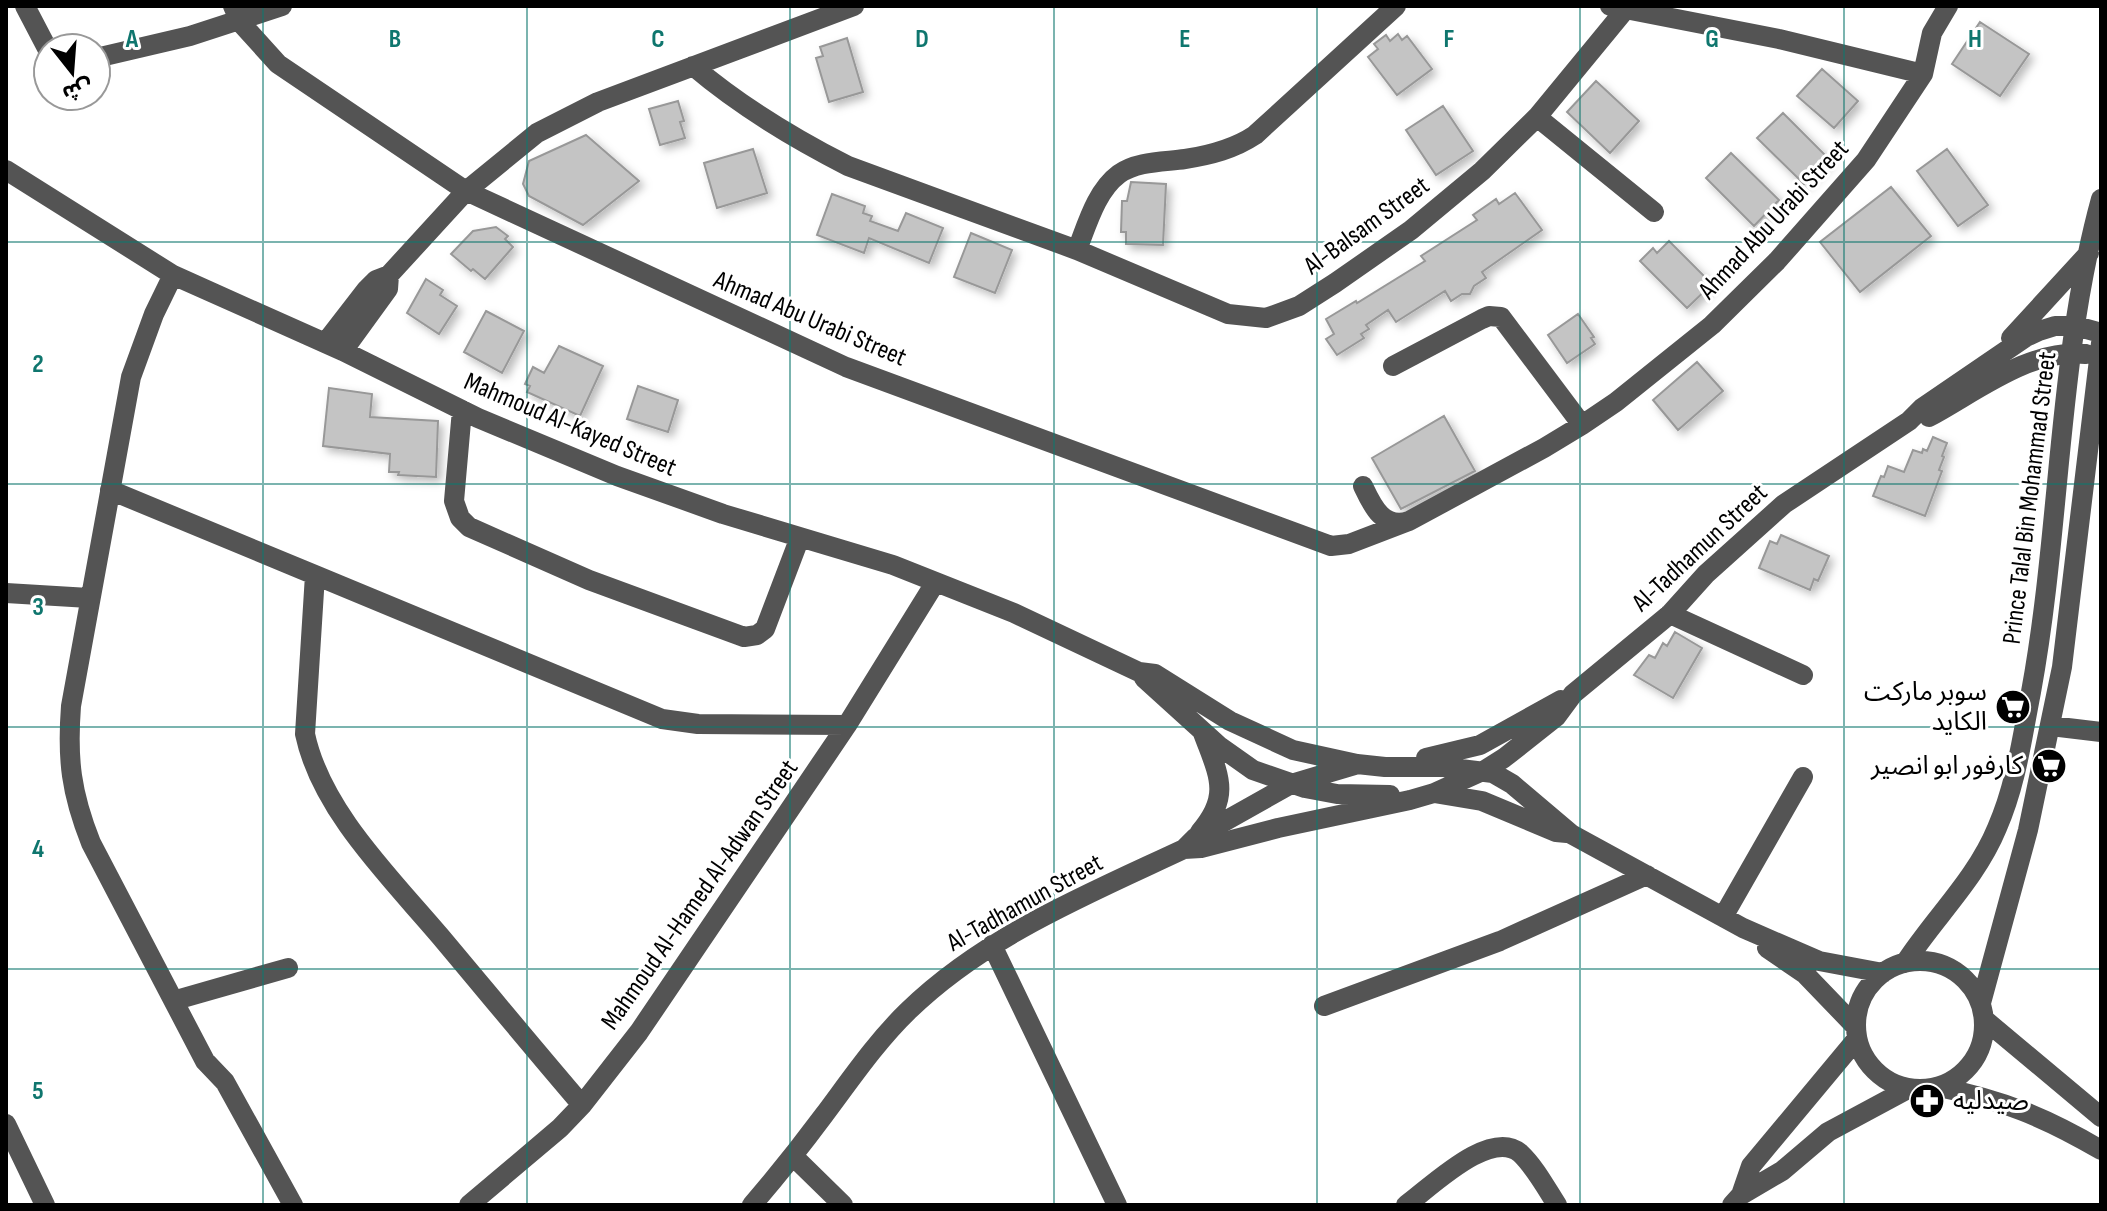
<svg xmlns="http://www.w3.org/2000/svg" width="2107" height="1211" font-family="'Sofia Sans Condensed','Noto Sans Arabic',sans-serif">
	<defs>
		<filter id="shadow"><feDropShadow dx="4.5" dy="4.5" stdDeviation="4" flood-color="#0004"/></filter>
	</defs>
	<rect width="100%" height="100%" fill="#fff"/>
	<path fill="#c4c4c4" stroke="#989898" stroke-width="2" filter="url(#shadow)" d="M1980,22L2029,54L2000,96L1952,64Z
		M1398,34L1402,40L1407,36L1432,69L1397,95L1368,57L1378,49L1374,44L1386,35L1390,41Z
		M847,38L863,92L829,102L816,58L823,56L820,47Z
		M1822,69L1858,101L1834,128L1797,96Z
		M1596,81L1639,121L1610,153L1567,112Z
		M678,101L684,121L680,122L685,138L660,145L649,109Z
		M1443,106L1473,151L1436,175L1406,130Z
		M1783,113L1829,159L1804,184L1757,138Z
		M586,135L639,181L583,225L529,196L523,184L529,161Z
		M753,149L767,193L717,208L704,163Z
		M1947,149L1988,205L1958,226L1917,171Z
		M1731,153L1779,200L1754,226L1706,178Z
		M1131,182L1166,184L1163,245L1126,244V232H1121L1122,201H1127Z
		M1891,187L1931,236L1860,292L1820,242Z
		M1515,193L1542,230L1482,272L1486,278L1474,286L1470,294H1462L1451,301L1445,291L1396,322L1388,310L1366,325L1369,329L1361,334L1364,338L1337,355L1326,339L1334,334L1326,319L1356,301L1357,303L1425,261L1421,256L1477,220L1473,215L1496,199L1499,204Z
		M832,194L865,206L863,213L872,216L870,221L898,231L906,213L943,228L929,263L869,238L864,253L817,235Z
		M496,227L508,236L505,239L513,247L485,279L473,269L471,271L451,254L473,231Z
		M971,233L1012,250L995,293L954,277Z
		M1669,241L1712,284L1687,308L1640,261L1653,248L1657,253Z
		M426,279L443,290L440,295L457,306L439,334L407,313Z
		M486,311L524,331L502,373L464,352Z
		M1578,314L1594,337L1591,338L1595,344L1567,363L1548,335Z
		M559,346L603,366L580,416L527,392L530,386L525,384L533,367L544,373Z
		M1697,362L1723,391L1678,430L1653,400Z
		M638,386L678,400L668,432L627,419Z
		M329,388L372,394L370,417L438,421L436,477L398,475L399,472H389L390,454L323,446Z
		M1444,416L1475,471L1401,509L1372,458Z
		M1933,437L1947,443L1942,456L1944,457L1939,470L1942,471L1925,516L1873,496L1881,476L1884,477L1888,466L1904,472L1913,450L1922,453L1923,449L1927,451Z
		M1781,535L1829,556L1818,581L1814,579L1810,590L1759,568L1770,541L1777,544Z
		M1675,632L1702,648L1673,698L1634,675L1649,655L1655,658L1663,643L1667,646Z"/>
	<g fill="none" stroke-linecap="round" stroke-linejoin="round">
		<path stroke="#545454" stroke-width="20" d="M25,6L48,50
			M233,6L240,22L278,64L466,191L846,367L1331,546L1349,544L1409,521
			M1610,6L1779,39L1923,74
			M96,58L190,36L282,6
			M693,66C740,106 793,138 848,166L1077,250L1228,314L1266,318L1299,306L1335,283L1411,230L1482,171L1537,117L1625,10
			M1537,117L1654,212
			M6,170L173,275L343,351L478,418L617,476L723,514L893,565L1014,613L1139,672L1155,674L1230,721L1293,750L1357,764L1385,767H1444L1493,773L1512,784L1571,834L1743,928L1819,961L1883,973
			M1077,250C1087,225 1096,191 1119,174C1137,161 1164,162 1185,159C1211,155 1234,149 1255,135L1396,6
			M173,275L154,314L131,377L71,706C67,759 71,793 91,843L205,1061L225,1082L293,1205
			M2011,338L2089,253
			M325,343L366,290L376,280L389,275L466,191L537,133L598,102L854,6
			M343,351L388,289L389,275
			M1393,366L1482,319L1489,316L1501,317L1582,425
			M462,410L454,501L460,518L469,527L589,580L744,637L757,635L765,629L800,537
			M1929,417C1976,392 2030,348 2086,354
			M1363,486C1372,505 1383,530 1409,521L1544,448L1582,425L1616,402L1712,325L1777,261L1866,160L1923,74L1932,33L1948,6
			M110,490L315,575L305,734C321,810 390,877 440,936C487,992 534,1049 582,1105
			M315,575L662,719L698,724L847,725
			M6,593L89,598
			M1670,614L1803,675
			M1144,678L1219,746L1253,770L1305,788L1337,794L1390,795
			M2051,726L2101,732
			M1426,758L1480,745L1561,700
			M1434,793L1482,801L1556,832L1567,833
			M1200,832C1232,795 1218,774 1203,733
			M1184,849L1195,838L1291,784L1355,765
			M1723,917L1803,777
			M992,945L1117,1205
			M1767,948L1805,974L1856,1027
			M1856 1025a64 64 0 1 1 128 0a64 64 0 1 1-128 0Z
			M1905,963C1935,917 1976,879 1997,828C2016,785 2022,738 2031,692C2061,529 2057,359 2101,199
			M176,1000L288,968
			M1981,1003L2028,830L2062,667L2101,343
			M1324,1006L1500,941L1647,875
			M1985,1020L2101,1117
			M1939,1087C2002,1100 2045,1117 2101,1150
			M6,1124L45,1205
			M793,1156L843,1205
			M1741,1195L1751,1166L1856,1040
			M469,1205L560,1128L582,1105L639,1032L847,725L935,583
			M752,1205C777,1176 801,1146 824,1115C851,1079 876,1042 908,1011C985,936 1088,894 1184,849L1201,848L1278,828L1410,800L1434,793L1485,770L1504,758L1556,717L1573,694L1670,614L1706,574L1784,504L1909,421L1922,408L2026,337L2039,331L2055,326H2076L2101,333
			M1406,1205C1431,1187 1490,1128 1520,1153C1535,1167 1546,1188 1557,1205
			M1732,1205L1741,1195L1782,1171L1828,1132L1908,1089"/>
	</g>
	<path fill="none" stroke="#0f766e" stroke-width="2" stroke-opacity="0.55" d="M263,6V1205M527,6V1205M790,6V1205M1054,6V1205M1317,6V1205M1580,6V1205M1844,6V1205M6,242H2101M6,484H2101M6,727H2101M6,969H2101"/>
	<defs>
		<symbol id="supermarket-disc" viewBox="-11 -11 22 22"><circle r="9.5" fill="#000" stroke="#fff"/><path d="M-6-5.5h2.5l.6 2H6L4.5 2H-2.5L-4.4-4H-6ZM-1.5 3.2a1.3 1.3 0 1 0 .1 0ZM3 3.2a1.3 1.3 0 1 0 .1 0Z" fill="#fff"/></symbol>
		<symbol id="pharmacy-disc" viewBox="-11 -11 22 22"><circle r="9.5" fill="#000" stroke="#fff"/><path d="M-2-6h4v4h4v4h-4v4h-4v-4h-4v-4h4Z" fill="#fff"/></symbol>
	</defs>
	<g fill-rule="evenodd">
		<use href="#supermarket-disc" x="1993" y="687" width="40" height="40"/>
		<use href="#supermarket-disc" x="2029" y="746" width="40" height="40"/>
		<use href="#pharmacy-disc" x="1907" y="1081" width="40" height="40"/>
	</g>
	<g text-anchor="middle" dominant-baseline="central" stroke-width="6" stroke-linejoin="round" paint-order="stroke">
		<g font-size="26" fill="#000" stroke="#fff">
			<text transform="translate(1774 220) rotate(-47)">Ahmad Abu Urabi Street</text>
			<text transform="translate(1367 226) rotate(-36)">Al-Balsam Street</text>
			<text transform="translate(810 319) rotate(23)">Ahmad Abu Urabi Street</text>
			<text transform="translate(570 425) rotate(23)">Mahmoud Al-Kayed Street</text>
			<text transform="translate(2030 498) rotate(-83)">Prince Talal Bin Mohammad Street</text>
			<text transform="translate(1700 548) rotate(-43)">Al-Tadhamun Street</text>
			<text transform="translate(700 895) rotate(-55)">Mahmoud Al-Hamed Al-Adwan Street</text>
			<text transform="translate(1025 903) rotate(-29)">Al-Tadhamun Street</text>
		</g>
		<g font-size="26" fill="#000" stroke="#fff" text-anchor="end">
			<text x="1987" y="692">سوبر ماركت<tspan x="1987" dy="30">الكايد</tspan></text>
			<text x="2023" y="766">كارفور ابو انصير</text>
			<text x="1953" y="1101" text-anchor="start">صيدليه</text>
		</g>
	</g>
	<g font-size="26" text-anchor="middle" font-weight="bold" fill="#0f766e" stroke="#fff" stroke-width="6" stroke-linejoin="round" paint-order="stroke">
		<text x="132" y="47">A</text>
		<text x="395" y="47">B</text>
		<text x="658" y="47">C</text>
		<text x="922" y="47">D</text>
		<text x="1185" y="47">E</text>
		<text x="1449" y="47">F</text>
		<text x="1712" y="47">G</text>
		<text x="1975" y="47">H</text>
		<text x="38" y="372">2</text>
		<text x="38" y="615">3</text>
		<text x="38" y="857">4</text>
		<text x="38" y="1099">5</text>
	</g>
	<rect width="2107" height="1211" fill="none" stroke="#000000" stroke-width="16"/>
	<g transform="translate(72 72) rotate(163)"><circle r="38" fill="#ffffff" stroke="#999999" stroke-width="2"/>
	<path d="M0-6L14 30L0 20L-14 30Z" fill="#000000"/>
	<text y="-12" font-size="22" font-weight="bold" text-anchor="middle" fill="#000000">ش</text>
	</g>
</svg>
